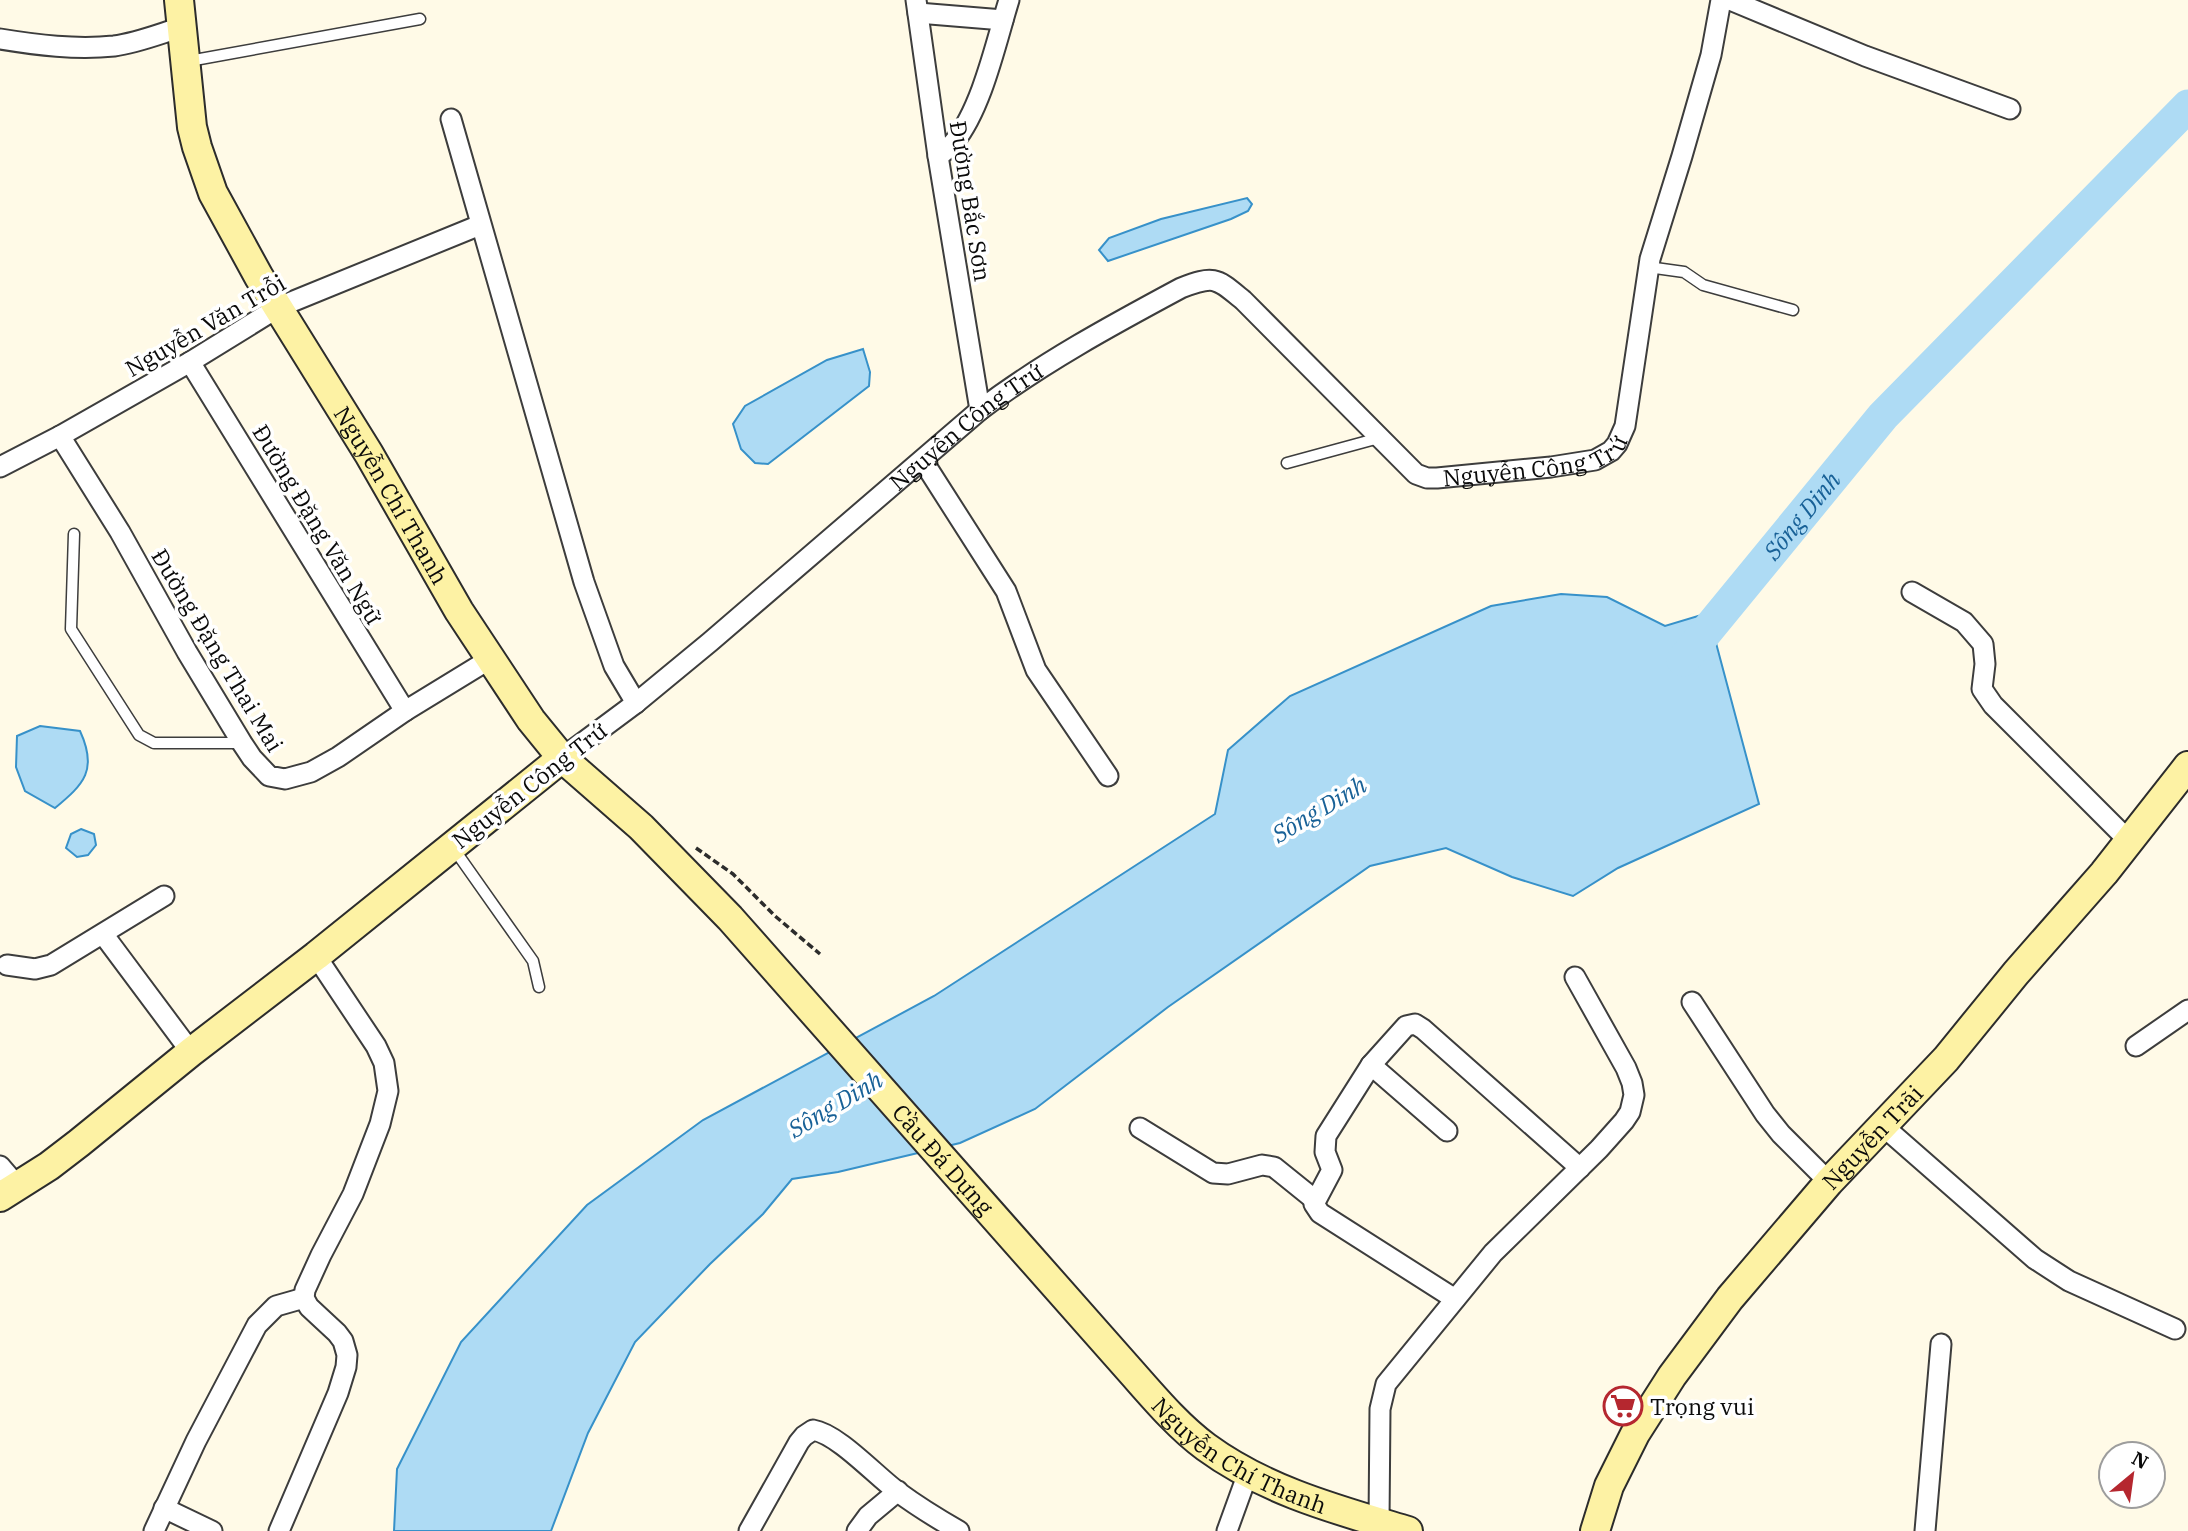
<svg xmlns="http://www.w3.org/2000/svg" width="2188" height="1531" font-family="'IBM Plex Serif',serif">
	<rect width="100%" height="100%" fill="#fffae7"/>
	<path fill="#aedbf4" stroke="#3791c9" stroke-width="2" d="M1247,198L1252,204L1248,211L1231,219L1108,261L1099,250L1109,238L1161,219Z
		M863,349L870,372L869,386L768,464L755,463L741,449L733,424L745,406L827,360Z
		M1561,594L1607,597L1665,626L1708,613L1759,804L1618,868L1573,896L1512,877L1446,848L1370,866L1168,1007L1035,1109L960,1143L838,1172L792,1179L763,1214L710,1264L635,1342L588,1433L551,1531H394L397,1469L461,1342L587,1205L703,1120L934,996L1215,814L1228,750L1290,696L1491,606Z
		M40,726L80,731C98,770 84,784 55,808L25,791L16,767L17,736Z
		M81,829L94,834L96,845L88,855L77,857L66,848L71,834Z"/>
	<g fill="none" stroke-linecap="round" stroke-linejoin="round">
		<path stroke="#aedbf4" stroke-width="33" id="s1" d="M1683,660L1883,416L2188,106"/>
		<defs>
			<path id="lane" d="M189,61L420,19
				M1648,267L1684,272L1703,285L1793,310
				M1287,463L1379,438
				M74,534L71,629L139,735L154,743H241
				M454,849L533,961L539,987"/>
			<g id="street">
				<path d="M916,0L938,156L980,410"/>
				<path d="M1730,0L1865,56L2010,109"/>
				<path d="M918,13L1003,20"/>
				<path d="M0,39C37,45 76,50 114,46C137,43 159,34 182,27"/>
				<path d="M451,119L584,582L614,666L636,703"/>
				<path d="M938,156C944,152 950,147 954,142C982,108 996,42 1009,0"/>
				<path d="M190,362L405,711"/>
				<path d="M60,436L120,532L187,652L242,743L252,758L269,776L285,779L311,772L338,757L405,711L490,659"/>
				<path d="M923,461L1006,591L1036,670L1108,776"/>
				<path d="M0,467L60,436L190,362L279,307L480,225"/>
				<path d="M1912,592L1964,622L1983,644L1985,664L1982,689L1993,705L2130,842"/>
				<path id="s2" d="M562,758L636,703L710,642L980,410C1042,363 1112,325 1181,288C1215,275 1216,278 1243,300L1416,474L1427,478H1437L1551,467L1595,460L1611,451L1617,444L1625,426L1650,259L1682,156L1711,55L1721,0"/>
				<path d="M103,934L191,1052"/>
				<path d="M7,965L35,969L51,965L164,896"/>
				<path d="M1692,1002L1765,1114L1781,1134L1829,1182"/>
				<path d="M2136,1046L2188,1010"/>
				<path d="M1371,1065L1447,1131"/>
				<path d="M1883,1126L2035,1259L2069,1281L2175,1329"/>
				<path d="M1140,1128L1213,1173L1228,1174L1262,1165L1274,1167L1315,1200"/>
				<path d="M0,1166L18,1187"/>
				<path d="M1455,1299L1320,1213L1314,1204L1332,1170L1325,1152L1326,1136L1371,1065L1406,1026L1415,1024L1423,1029L1580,1168"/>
				<path d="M164,1508L212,1531"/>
				<path d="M1379,1522L1380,1409L1386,1384L1493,1253L1599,1149L1624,1121L1630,1112L1634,1095L1632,1083L1626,1068L1575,977"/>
				<path d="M154,1531L196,1441L257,1325L276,1306L304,1298"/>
				<path d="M279,1531L338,1393L346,1367L347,1355L343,1341L337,1333L309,1307L304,1298L305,1290L321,1255L353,1194L380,1124L388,1091L384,1063L376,1046L316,956"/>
				<path d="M749,1531L799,1442L804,1436L813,1430C838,1434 876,1476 898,1492C917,1506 938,1519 959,1531"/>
				<path d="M857,1531L868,1516L898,1491"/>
				<path d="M1227,1531L1248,1473"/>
				<path d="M1925,1531L1941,1344"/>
			</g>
			<g id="secondary">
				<path id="s3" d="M179,0L192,127L197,147L213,193L259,277L369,454L459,611L531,720L562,758L641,827L730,918L1134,1375C1156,1400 1179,1427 1206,1447C1266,1491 1338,1510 1408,1531"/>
				<path d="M0,1197L49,1166L79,1143L191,1052L316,956L562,758"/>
				<path id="s4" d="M1595,1531L1609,1486L1635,1434L1672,1376L1730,1298L1829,1182L1946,1059L2016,973L2104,873L2188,766"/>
			</g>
		</defs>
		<use href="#lane" stroke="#3d3d3d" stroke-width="13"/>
		<use href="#street" stroke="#3d3d3d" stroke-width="23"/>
		<use href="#secondary" stroke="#2c2c2c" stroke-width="32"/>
		<path stroke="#2c2c2c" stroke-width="3.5" stroke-dasharray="7 3.5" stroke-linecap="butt" d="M696,848L733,874L775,916L820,954"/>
		<use href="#lane" stroke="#fff" stroke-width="10"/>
		<use href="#street" stroke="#fff" stroke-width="19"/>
		<use href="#secondary" stroke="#fdf2a4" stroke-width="28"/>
	</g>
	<defs>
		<symbol id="supermarket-ring" viewBox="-11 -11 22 22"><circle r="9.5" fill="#fff" stroke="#b5272f" stroke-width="1.5"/><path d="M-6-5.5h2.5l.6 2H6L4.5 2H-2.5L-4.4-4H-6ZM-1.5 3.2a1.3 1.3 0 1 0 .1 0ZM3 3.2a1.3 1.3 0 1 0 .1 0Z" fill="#b5272f"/></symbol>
	</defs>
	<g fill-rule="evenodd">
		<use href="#supermarket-ring" x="1601" y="1384" width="44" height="44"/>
	</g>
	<g text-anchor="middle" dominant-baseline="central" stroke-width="7" stroke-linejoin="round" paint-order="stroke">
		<g font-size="23" fill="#0a0a0a" stroke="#fff">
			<text transform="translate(971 201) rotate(81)">Đường Bắc Sơn</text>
			<text transform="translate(205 325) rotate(-30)">Nguyễn Văn Trỗi</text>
			<text stroke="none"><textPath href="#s2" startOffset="523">Nguyễn Công Trứ</textPath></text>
			<text stroke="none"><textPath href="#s2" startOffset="1216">Nguyễn Công Trứ</textPath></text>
			<text stroke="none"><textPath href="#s3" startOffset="548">Nguyễn Chí Thanh</textPath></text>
			<text transform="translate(318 524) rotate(59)">Đường Đặng Văn Ngữ</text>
			<text transform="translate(218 650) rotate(59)">Đường Đặng Thai Mai</text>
			<text transform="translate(529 785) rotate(-38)">Nguyễn Công Trứ</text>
			<text stroke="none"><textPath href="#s4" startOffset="486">Nguyễn Trãi</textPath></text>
			<text stroke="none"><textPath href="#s3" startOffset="1416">Cầu Đá Dựng</textPath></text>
			<text stroke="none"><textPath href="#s3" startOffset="1839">Nguyễn Chí Thanh</textPath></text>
		</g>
		<g font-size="23" fill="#0a0a0a" stroke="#fff" text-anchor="start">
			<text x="1650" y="1406">Trọng vui</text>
		</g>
		<g font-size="24" font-style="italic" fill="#186197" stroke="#fff">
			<text stroke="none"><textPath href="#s1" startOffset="187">Sông Dinh</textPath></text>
			<text transform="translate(1319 809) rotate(-31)">Sông Dinh</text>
			<text transform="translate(835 1104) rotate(-31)">Sông Dinh</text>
		</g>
	</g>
	<g transform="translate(2132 1475) rotate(29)"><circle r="33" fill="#ffffff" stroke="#9d9d9d" stroke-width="2"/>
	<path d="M0-5L12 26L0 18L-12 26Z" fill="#b5272f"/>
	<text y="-10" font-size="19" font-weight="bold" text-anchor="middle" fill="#0a0a0a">N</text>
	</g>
</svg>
